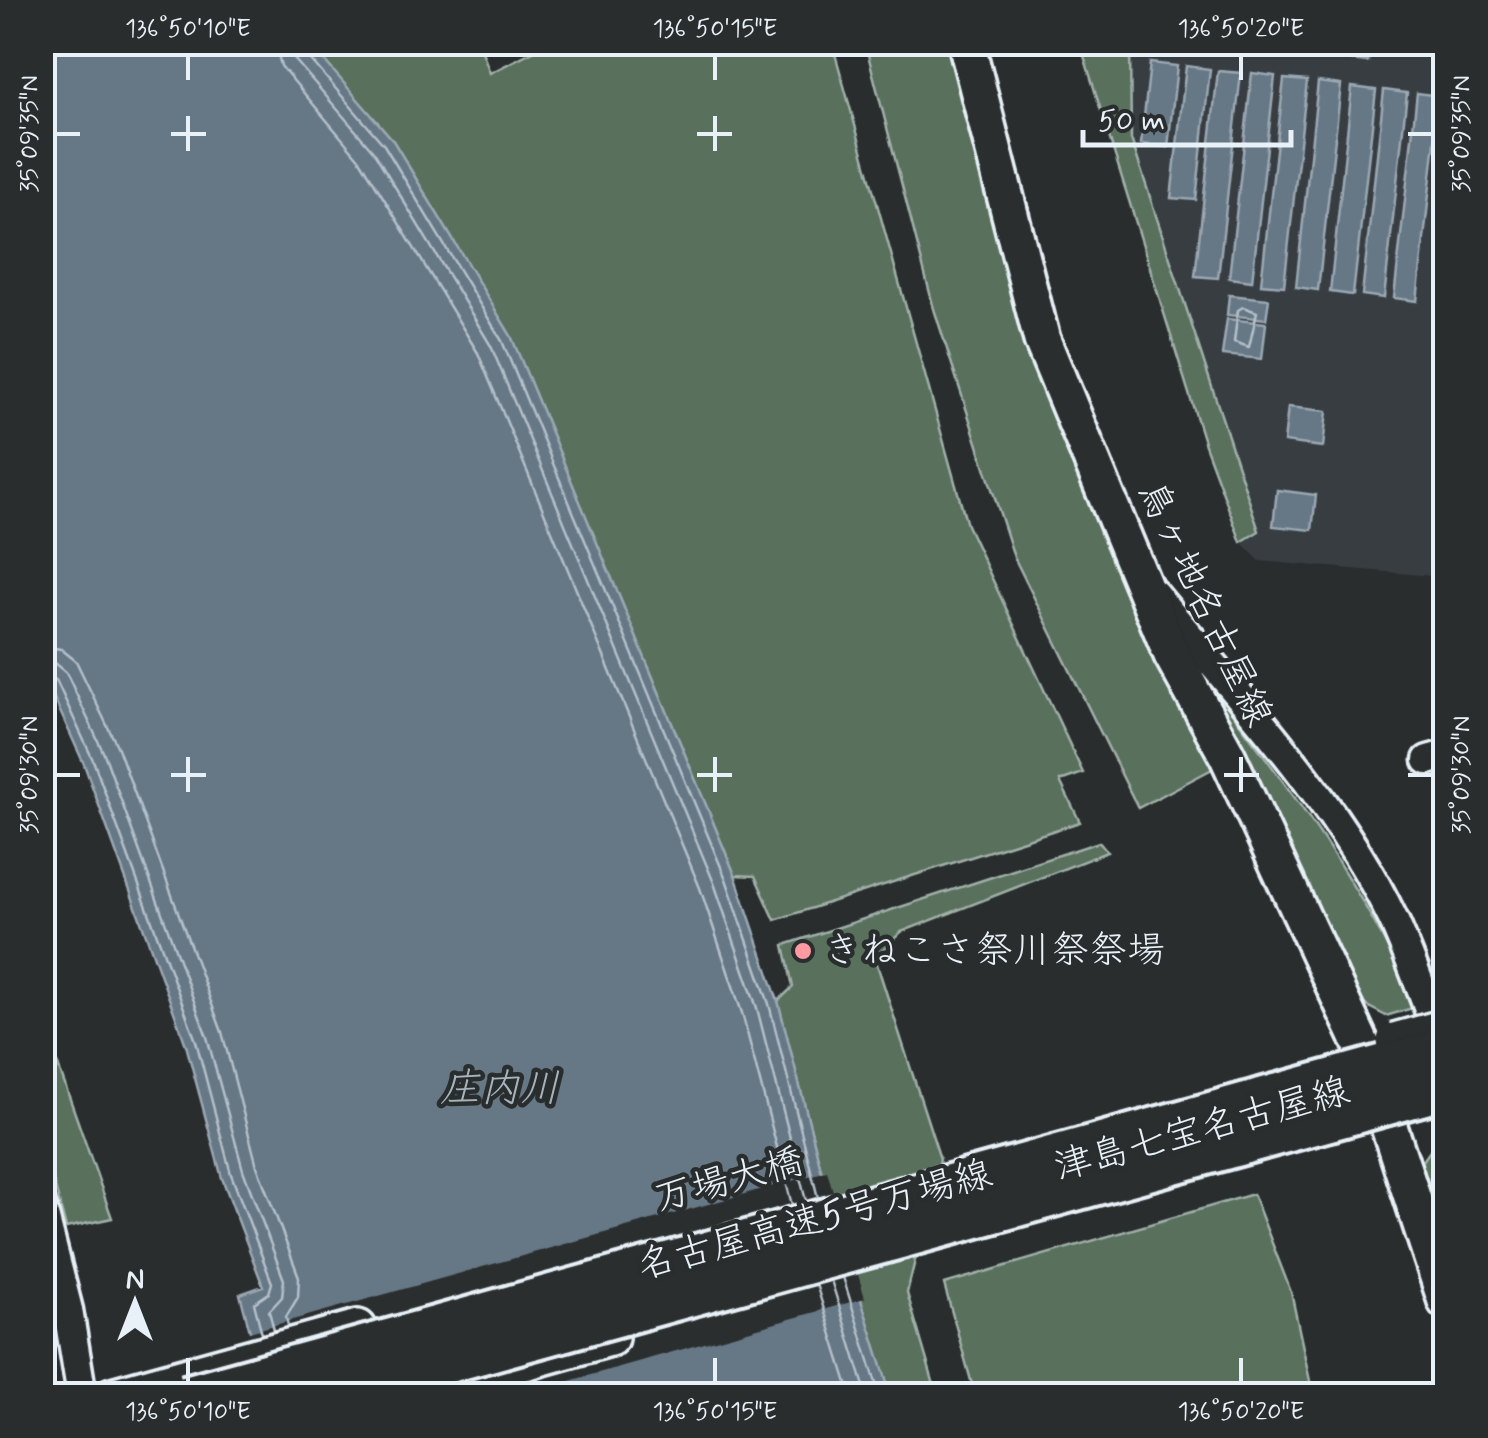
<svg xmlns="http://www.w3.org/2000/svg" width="1488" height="1438" font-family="Mynerve,'Klee One',sans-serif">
	<rect width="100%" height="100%" fill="#2a2d2e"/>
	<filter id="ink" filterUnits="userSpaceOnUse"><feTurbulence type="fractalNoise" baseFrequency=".01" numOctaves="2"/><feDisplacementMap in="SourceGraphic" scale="20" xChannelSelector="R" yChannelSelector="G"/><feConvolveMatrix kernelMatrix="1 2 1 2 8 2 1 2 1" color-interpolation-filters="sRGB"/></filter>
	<g filter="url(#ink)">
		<path fill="#383e43" d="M1080,43H1445V577L1260,561L1241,542L1205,445Z"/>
		<path fill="#59705c" stroke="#a0b0aa" stroke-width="2.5" d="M309,43H479L490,73L549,43H832L967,525L1083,773L1060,781L1080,822L775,920L755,876L735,875L511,336L392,139Z
			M865,43H951L1216,767L1138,808L1014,557L934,309Z
			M1080,43H1130L1131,139L1259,531L1241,542L1205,445Z
			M1212,687C1290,788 1365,888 1416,1007L1386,1016L1352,998L1207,693Z
			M1099,842L1107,852L901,932L875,958L940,1159L907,1293L937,1395H891L826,1189L778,1001L793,987L784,945Z
			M42,1020L112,1218L66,1228L43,1141Z
			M1445,1139V1254L1420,1165L1437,1141Z
			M1253,1194L1291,1292L1313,1395H975L944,1284Z"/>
		<path fill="#667785" stroke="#9aa8b3" stroke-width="2.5" d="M42,43H309L392,139L511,336L735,875L778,1001L826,1189L891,1395H267L240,1294L263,1286L222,1178L186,1045L84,764L43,674Z
			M1318,43H1370L1368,62L1317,56Z
			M1150,63L1177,66L1168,147L1141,144Z
			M1186,66L1210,69L1196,200L1171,198Z
			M1218,71L1241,73L1218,278L1195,276Z
			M1252,73L1275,76L1252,281L1229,278Z
			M1284,79L1307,81L1284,286L1261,284Z
			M1318,82L1341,85L1318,290L1296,287Z
			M1352,87L1376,90L1353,295L1330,292Z
			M1384,90L1407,93L1384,298L1362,295Z
			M1417,93L1440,96L1417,301L1394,298Z
			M1229,295L1269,299L1266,319L1227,315Z
			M1227,319L1266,323L1262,359L1222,355Z
			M1288,407L1327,411L1323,447L1284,442Z
			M1277,490L1316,495L1312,530L1273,526Z"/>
		<path fill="#2a2d2e" d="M827,1171L865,1298L516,1396H262L246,1333Z"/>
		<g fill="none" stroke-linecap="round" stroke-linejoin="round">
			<path stroke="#b4c0ca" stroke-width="2.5" d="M275,42L281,66L361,161L478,353L700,888L742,1013L792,1205
				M290,42L295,60L374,152L491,346L714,883L757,1008L806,1201
				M302,42L305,53L384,145L502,341L726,879L769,1004L818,1198
				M1283,42L1398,54L1404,42
				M1243,307L1257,312L1249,347L1234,342L1238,310Z
				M42,646L61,649L76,661L118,748L222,1032L257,1166L299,1277L298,1297L286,1317L288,1326
				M42,661L55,663L66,672L105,756L207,1037L243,1170L284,1280L282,1297L269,1311L274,1330
				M42,673L56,680L93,760L196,1041L231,1174L272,1283L269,1293L254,1303L262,1334
				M843,1277L880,1396
				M831,1280L867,1396
				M816,1284L851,1396"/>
			<defs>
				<path id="minor" d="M1154,594C1237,695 1336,799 1393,919C1412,961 1427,1005 1443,1047
					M1428,760L1446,755
					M42,1208L68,1310L82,1396"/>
				<path id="major" d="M966,42L1042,340L1172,655L1227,755L1364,1050L1446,1301
					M112,1396L358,1328
					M404,1396L610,1338"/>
			</defs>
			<use href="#minor" stroke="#e8f1f8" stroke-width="35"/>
			<use href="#major" stroke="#e8f1f8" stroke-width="42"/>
			<use href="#minor" stroke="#2a2d2e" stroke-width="28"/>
			<use href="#major" stroke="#2a2d2e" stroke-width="35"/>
			<defs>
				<path id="major-bridge" d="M1395,1041L1446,1027"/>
				<path id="highway-bridge" d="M186,1396L1446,1048
					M325,1396L1446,1088"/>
			</defs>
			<use href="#major-bridge" stroke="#e8f1f8" stroke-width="42" stroke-linecap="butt"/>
			<use href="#highway-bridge" stroke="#e8f1f8" stroke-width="48" stroke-linecap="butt"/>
			<use href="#major-bridge" stroke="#2a2d2e" stroke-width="35"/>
			<use href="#highway-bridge" stroke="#2a2d2e" stroke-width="40"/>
		</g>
	</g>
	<path fill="none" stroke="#e8f1f8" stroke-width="4" d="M188,55V80M715,55V80M1241,55V80M188,116V151M715,116V151M55,134H80M171,134H206M697,134H732M1408,134H1433M188,757V792M715,757V792M1241,757V792M55,775H80M171,775H206M697,775H732M1224,775H1259M1408,775H1433M188,1358V1383M715,1358V1383M1241,1358V1383"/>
	<circle fill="#ff9aa2" stroke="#2a2d2e" stroke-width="4" cx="803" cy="951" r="10"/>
	<g text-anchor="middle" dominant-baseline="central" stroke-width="9" stroke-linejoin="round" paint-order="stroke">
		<g font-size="38" fill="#e8f1f8" stroke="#2a2d2e">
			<text transform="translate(1204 604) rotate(65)">鳥ヶ地名古屋線</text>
			<text transform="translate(1202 1130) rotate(-15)">津島七宝名古屋線</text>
			<text transform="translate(729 1181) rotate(-15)">万場大橋</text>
			<text transform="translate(815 1221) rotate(-15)">名古屋高速5号万場線</text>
		</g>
		<g font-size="38" fill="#e8f1f8" stroke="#2a2d2e" text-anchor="start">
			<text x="823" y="951">きねこさ祭川祭祭場</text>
		</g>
		<g font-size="40" font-style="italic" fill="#a7b4be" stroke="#2a2d2e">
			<text x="500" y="1090">庄内川</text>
		</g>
	</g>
	<rect width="1488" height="1438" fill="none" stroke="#2a2d2e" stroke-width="110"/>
	<g transform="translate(135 1303)" stroke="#2a2d2e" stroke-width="8" paint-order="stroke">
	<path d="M0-8L18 38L0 25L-18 38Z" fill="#e8f1f8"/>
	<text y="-15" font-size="28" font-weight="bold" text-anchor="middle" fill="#e8f1f8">N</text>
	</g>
	<path d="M1083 130v15h208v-15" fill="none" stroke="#e8f1f8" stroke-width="5"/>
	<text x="1098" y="130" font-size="30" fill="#e8f1f8" stroke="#2a2d2e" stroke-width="8" paint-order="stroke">50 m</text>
	<rect x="55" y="55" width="1378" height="1328" fill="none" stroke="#e8f1f8" stroke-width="4"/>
	<g font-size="25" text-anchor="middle" fill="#e8f1f8">
		<text x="188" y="36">136°50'10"E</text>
		<text x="715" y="36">136°50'15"E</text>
		<text x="1241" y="36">136°50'20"E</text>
		<text transform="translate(28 134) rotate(-90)" y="9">35°09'35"N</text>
		<text transform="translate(1460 134) rotate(-90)" y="9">35°09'35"N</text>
		<text transform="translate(28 775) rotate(-90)" y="9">35°09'30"N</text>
		<text transform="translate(1460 775) rotate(-90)" y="9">35°09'30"N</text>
		<text x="188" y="1419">136°50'10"E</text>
		<text x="715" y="1419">136°50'15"E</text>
		<text x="1241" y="1419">136°50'20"E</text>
	</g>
</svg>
